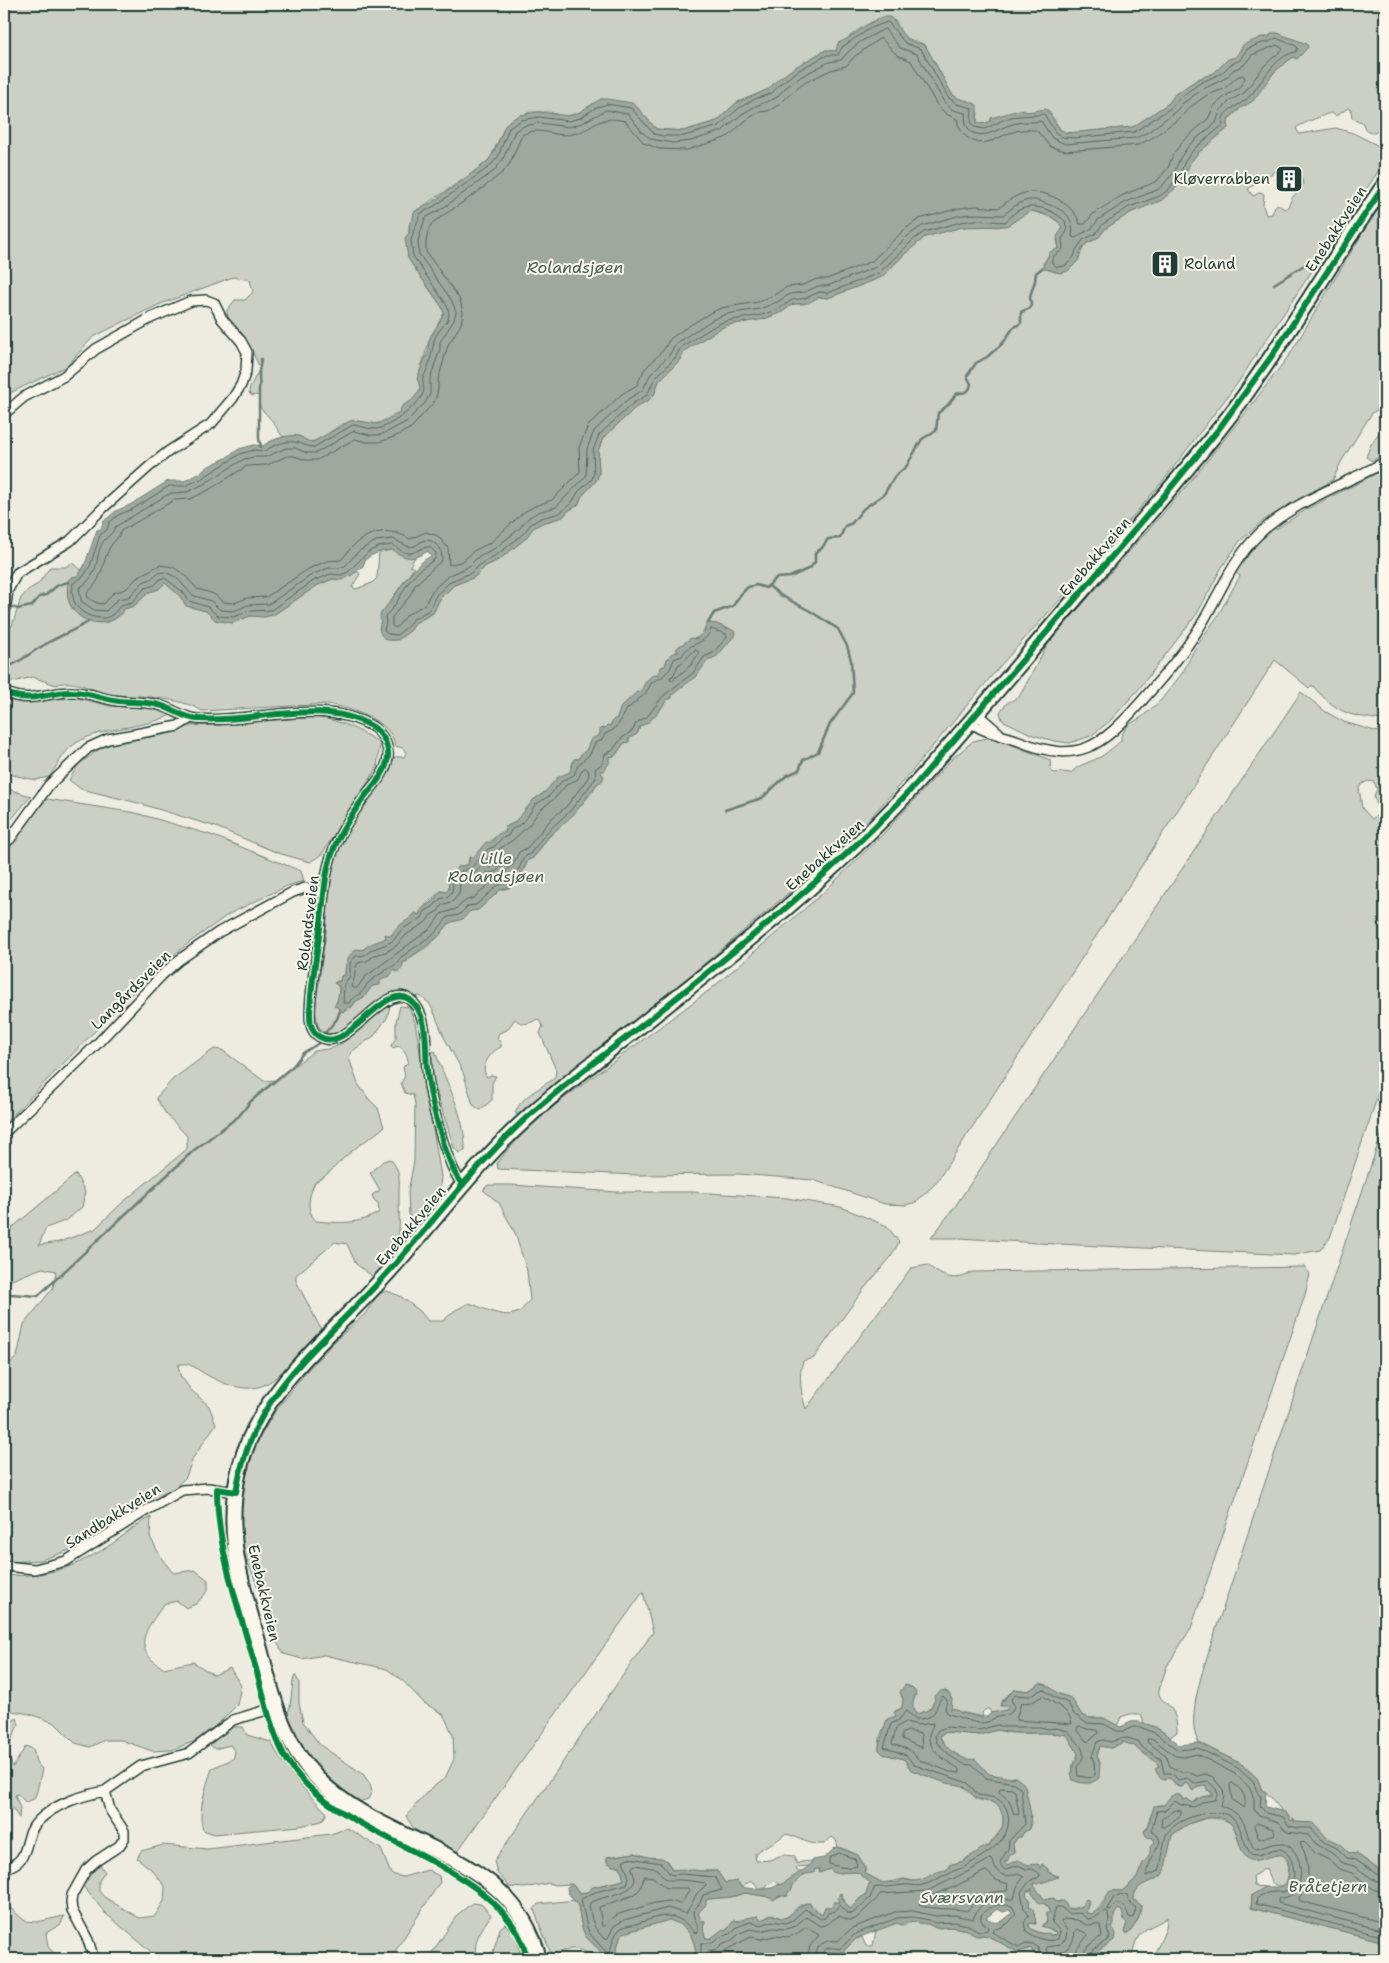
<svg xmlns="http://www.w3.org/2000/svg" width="1389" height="1963" font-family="'Shantell Sans',sans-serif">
	<rect width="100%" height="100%" fill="#eeece1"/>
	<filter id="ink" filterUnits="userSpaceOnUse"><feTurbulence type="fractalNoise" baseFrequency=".02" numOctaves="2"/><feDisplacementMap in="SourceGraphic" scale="10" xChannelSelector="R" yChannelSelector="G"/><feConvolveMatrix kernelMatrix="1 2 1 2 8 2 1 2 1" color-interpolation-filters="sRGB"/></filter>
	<g filter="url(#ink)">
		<path fill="#cbcfc4" stroke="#75867c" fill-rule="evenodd" d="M4,4H1385V70L1381,78C1385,92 1389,144 1366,131L1362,122L1352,118L1351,109L1348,108L1336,116L1331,113C1326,114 1299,125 1296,128L1299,134L1336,128L1353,133L1379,146L1383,151L1385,157L1383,164L1237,384L1163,481L1085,572L1000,666L912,771L870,818L809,876L698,969L518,1115L515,1113C521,1096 541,1088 555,1078L556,1070L540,1033L543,1026L538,1019C529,1023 524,1027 515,1019L507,1030L499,1033L497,1038L501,1043V1047C491,1051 479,1067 487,1077L491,1075L496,1076L492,1083V1100L480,1110L473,1105L463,1072L445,1039L433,1010L429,1003L420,996L415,997C388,973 359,1027 337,1033C333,1034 329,1033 325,1033L318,1026L315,1009L326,932L330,871L343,838L354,819L387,772L394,757H404L406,753L403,748L395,746C392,719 350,709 328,704L202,711C185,700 159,698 138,696C128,696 118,697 108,694C91,690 73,678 56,685L32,677L6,684L4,681V634L12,626L21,598L29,589L38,584L50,567H65L72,563L82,570L78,576L71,577C69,586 66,595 70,604C79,625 113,631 124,609L134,606L149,592L159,589L165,583L180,596L186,605L206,611L215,620L233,623L250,616L273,615L318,585L333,579L338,580L350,576L358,571L360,574L352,587L356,589L372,583L377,578L379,552L392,550C399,554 406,558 415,557L410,566L414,568L385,608L379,629L388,640H396L411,630L415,623L433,613L440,599L454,585L475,577L486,566L500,559L526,538L533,528L542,523L563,517L568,511L578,505L582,496L596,481L599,474L598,451L603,438L635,408L650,399L654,395L659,381L679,361L684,351L719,329L728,325L764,319L782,312L793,304H803L819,297L828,298L882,277L906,253L925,237L962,227L976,225L998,227L1012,223L1019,216L1032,211L1051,217L1061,224L1062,231L1057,240L1059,248L1049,255L1043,264L1044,268L1055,272L1072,267L1078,261L1083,248L1087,243L1093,241L1101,234L1106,228L1132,212L1162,200L1185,176L1190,163L1198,153L1228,128V120L1257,93L1278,68L1293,57L1297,59C1302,54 1303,50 1304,43L1277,33C1275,33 1245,45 1243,46C1241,48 1238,54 1236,57L1228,60L1214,73L1198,79L1176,94L1169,103L1133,127L1073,133L1062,132L1048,110L1028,112L1019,110L985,124L977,122L978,112L952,94L925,45C909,37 904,43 896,21L883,17C865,24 848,35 836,51L826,50L797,66L777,80L769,89L736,103L717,121L683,131L656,129L637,107L601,99L578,113L568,116H561L550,112H530L509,121L505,126L490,159L467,177L414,212L413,220L409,225V233L406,238L408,258L411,263L442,307L444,313C442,323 432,330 429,340C426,352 422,364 418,377C417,381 421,386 419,391C415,402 394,416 384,421C371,428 358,418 343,424C332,429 322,441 309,442L298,436L283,437C278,431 274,422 269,417C261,408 259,410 259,396L256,395L252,396L249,393L250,387L260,368L250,347L228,319L227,310L235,300H245L253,292L250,280L233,277L158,305L93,337L67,366L10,393L4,400ZM1292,166C1301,169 1302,176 1303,185L1292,198L1288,207L1284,209L1278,204L1275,206L1272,214L1266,215L1263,205L1264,194L1261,192L1253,196L1248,189L1277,170ZM707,623C716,623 730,627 734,636L717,656L708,660L696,676L672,695V698L667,699C661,710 653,721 640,726L637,734L629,738V742L624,743L615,756L609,757V762L600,771L604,777L597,784C584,806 565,821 548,838C541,845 539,856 528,860L524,870L518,877H516L515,882L509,888L500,890L478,910L470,911L459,920L451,921L438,937L428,946L403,962L401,969L394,970L379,981L380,983L372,986L364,997L357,1000L351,1008L343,1012L334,1005C339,1001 341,988 336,981H340C343,976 357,953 360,951C366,946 383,944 386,937L391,936C398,926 408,921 416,913L419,915C424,905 433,898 441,891L446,892L449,889C447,878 456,864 468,865L469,857L472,859C479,852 496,833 506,832L507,826C518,822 518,816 525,811L524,810L529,806L532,801L545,792L570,772L574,759H579C585,748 598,741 602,728L605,729L608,725L610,726L613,720L617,718L621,707L637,692L641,691L645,686V682L655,674L657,675L661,667L665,666L667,659L675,652H679V646C684,644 687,641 691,640C701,636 703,634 707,623Z
			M1385,199V405L1372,413L1365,424L1341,462L1333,480L1264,520L1240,541L1222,567L1197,614L1138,690L1110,721L1091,736L1070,743L1054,741L1033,735L1002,720L1000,712L1007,703L1019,697L1049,642L1179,495L1244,415L1290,354L1376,210Z
			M1385,424V454L1372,461L1366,457L1371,444Z
			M1385,469V721C1376,719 1367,718 1357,716C1338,712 1324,699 1312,685L1309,688L1275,660L936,1183L916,1202L906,1205L885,1204L813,1180L739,1174L637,1175L498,1169L497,1163L522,1134L555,1105L711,989L824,892L884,833L953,758L973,741L992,737L1048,759L1050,760L1051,771L1054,773L1061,772L1071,773C1078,764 1092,762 1102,756C1109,751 1115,746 1121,741V736L1128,725L1142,717L1161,700L1183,672L1194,650L1217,617L1240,576L1234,571L1249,550L1274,525L1276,529L1307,509Z
			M1301,692L1326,712L1344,722L1385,734V1074L1330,1238L1320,1250L1294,1255L1037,1243L959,1238H931L956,1205ZM1368,781L1374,782L1377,789L1374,796L1379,812L1378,815L1372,819L1362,808L1359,788L1362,784Z
			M4,697L33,702L74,697L111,706L149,708L171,715C140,730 98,726 72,746C63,753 56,768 49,777L35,780L4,773Z
			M317,717C342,721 358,729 380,743L377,768L322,854L310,862L278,853L216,827L138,803L81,789L69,780L78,765L104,745L167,734L191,726Z
			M4,788L31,796L4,828Z
			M47,799L136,813L211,835L301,871L304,881L287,886L229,914L190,942L152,973L4,1124V848Z
			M384,1006H390L387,1018L374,1036L351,1052L349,1058L358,1084L369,1099L378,1108L384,1127C374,1136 362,1142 352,1151C339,1161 330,1175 315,1182C309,1196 305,1209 316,1221C338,1223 360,1225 379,1212L378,1203L374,1200L372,1195L380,1190L370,1173L383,1161L390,1159C402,1171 399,1182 399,1198C399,1230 404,1257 372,1276L356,1264L347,1244L335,1242L296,1275V1281L321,1329C307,1344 282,1377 264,1385C245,1394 218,1382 202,1372C194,1367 187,1361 178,1365L180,1375L191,1390L209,1406L216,1424L193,1458L186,1477L168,1494L131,1512L70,1550L41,1560L11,1562L4,1560V1368L17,1357L24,1324L53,1288L56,1271L42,1268L4,1283V1243L13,1227L76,1174L85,1192L82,1207L67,1220L46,1228L39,1245L59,1242L95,1229L122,1203L187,1149V1136L166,1114L156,1098L173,1079L214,1049L222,1050L264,1081L275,1080L314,1051L333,1048L344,1042Z
			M400,1006L409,1007L415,1022L441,1176L439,1199L418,1226L411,1221L409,1215L408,1192L414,1161L415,1104L413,1095L405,1093L401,1083L405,1076L403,1067L408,1062C408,1056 405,1050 399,1046L392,1048L391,1045L396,1038V1022Z
			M435,1051C446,1084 466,1115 465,1151L459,1153L454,1148L430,1071L431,1053Z
			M1385,1123V1874L1357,1854L1349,1853L1327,1838L1311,1823L1294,1822L1293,1819L1291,1821L1288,1815L1282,1811L1266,1792L1262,1790L1257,1778L1242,1764L1199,1743C1185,1722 1202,1674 1209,1650Z
			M488,1185H511L617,1192H693L787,1198L841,1207L887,1226L899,1242L891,1257L863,1290L814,1358L803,1361C798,1376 801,1393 806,1409L911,1268L928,1265C941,1277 957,1283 972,1272L1305,1267L1310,1274L1305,1295L1191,1628L1167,1666L1159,1690C1158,1699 1165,1701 1170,1707C1176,1714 1177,1724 1177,1732L1170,1737L1156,1727L1144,1724L1142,1716C1134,1712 1129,1714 1121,1717L1117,1726L1104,1718H1089L1082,1715L1071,1698L1059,1694L1040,1683L1028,1691C1012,1688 1012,1691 1001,1702V1706L1008,1705L1009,1708C1004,1712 997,1713 991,1713L989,1709H986L982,1713L983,1717L951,1710L950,1694L946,1691H941C931,1701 936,1712 916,1714C911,1708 912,1701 916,1695L913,1688L907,1685L901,1695L903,1699L902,1708L895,1711L896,1716C884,1720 878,1738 879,1750C886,1757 895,1755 903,1759C908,1762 907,1767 913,1770C928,1778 945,1780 960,1785C968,1788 971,1796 978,1799C990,1805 1001,1797 1003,1817C1005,1833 993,1835 990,1846H986L976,1854L968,1857L964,1861L949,1865L947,1870L917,1882L905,1879L883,1883L864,1873L866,1870C861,1855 852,1851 838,1847L836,1840L832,1837L824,1844C805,1845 801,1837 785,1834C776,1843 760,1847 755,1854L756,1861L770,1860L782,1855L795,1856L796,1864L801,1862L812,1861L809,1866L798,1867L796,1870L801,1873L781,1885L775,1881L768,1885L766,1888H758L754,1882H749L741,1887L739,1883H725L717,1871L672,1870L669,1864L635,1853L607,1857V1862L613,1866H620L624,1880L593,1887L587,1892L580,1893L572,1884L554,1885L549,1883L524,1888L510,1887L497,1873L494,1861L653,1632L643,1592L457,1852L414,1829L406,1816L428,1791L445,1778L454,1759L453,1735L443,1714L424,1703L403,1681L387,1669L324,1655L302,1659L284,1654L272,1634L266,1608L243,1550L240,1514L245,1480L255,1445L274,1413L306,1372L336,1340L365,1314L378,1294L387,1291L400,1296L420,1311L428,1321H443L454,1311L469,1303C485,1308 503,1320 519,1312C523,1310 526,1303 530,1300L527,1271L515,1233L499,1203L483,1190Z
			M151,1517L150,1537L162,1559L173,1573L195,1570L208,1580V1591L196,1604L186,1608L177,1601L164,1604C147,1629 129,1647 163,1668L193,1662L214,1675L230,1668L241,1686L237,1705L219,1723L195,1741L172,1750L152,1751L121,1740H105L90,1747L75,1743L55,1723L30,1714L6,1710L11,1722L17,1718L19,1724C12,1736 5,1754 13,1767L26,1746L33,1749L36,1762L42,1769L37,1791L34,1799L25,1802L18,1794L15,1795L20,1808L19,1818L9,1803L4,1790V1575C47,1578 77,1567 113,1543C126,1534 137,1524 151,1517Z
			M295,1675L299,1682V1703L303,1722L320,1745L363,1774L370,1784L372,1792L368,1799L359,1802L346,1793L312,1763L295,1738L287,1716L290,1707L293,1681Z
			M227,1727H243L247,1735L271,1742C285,1770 305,1791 327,1813L322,1821L300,1826L214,1834L203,1830C197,1811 206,1787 212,1768L233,1759L235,1752L230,1745L215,1749L210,1745L214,1736Z
			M997,1730C1019,1737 1044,1730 1067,1735L1078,1753C1078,1758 1075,1759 1073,1764C1072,1768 1072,1776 1073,1780L1079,1782L1091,1783C1096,1774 1103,1766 1097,1757L1100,1746L1111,1748L1123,1742L1135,1746C1141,1754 1155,1757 1159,1766L1156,1771L1161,1779L1170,1778L1178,1787L1183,1786L1185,1783L1189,1784L1192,1790L1206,1785L1213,1796L1197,1799L1192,1803L1187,1799L1183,1800L1181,1796L1175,1794L1164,1805H1158C1149,1813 1150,1821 1144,1832L1154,1839L1155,1842L1147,1861L1143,1863L1137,1878L1122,1891C1119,1891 1113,1890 1110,1892C1102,1899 1102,1909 1092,1914L1086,1913L1088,1905C1081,1904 1076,1910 1068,1908L1061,1901L1056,1902L1052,1898L1045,1900L1034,1886V1883L1047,1881L1058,1876L1048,1872V1869L1042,1864L1041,1869L1038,1865H1029L1015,1861L1007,1865L1005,1863L1008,1856L1014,1852L1013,1844L1018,1837H1021L1024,1832L1029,1829L1031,1823L1025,1786L1015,1777L1010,1778L989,1774L976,1761L965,1759L948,1749L940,1737L941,1734L947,1732L980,1735Z
			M286,1750L309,1776L476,1877L519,1920L534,1959H529C524,1937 514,1916 496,1901C436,1848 323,1828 285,1752Z
			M1208,1818C1235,1819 1233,1825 1241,1848L1283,1855C1291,1862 1289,1877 1285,1886C1270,1887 1270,1880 1266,1868L1253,1876L1254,1886L1266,1887L1252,1895L1251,1908L1385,1942V1959H1152C1157,1947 1168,1930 1167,1917C1159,1924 1152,1925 1145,1930C1135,1936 1134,1949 1131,1959H1091L1100,1950L1114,1940C1112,1929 1110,1918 1118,1909L1122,1911L1127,1923L1124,1932L1129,1933C1136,1924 1141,1917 1141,1905L1134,1900C1133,1884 1151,1883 1162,1875L1172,1835L1188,1824Z
			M347,1828L381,1849L391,1874L403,1877L428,1870L439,1876L440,1882L390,1959H166L155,1955L105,1913L78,1880L84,1871L100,1865L105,1872L99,1881V1891L104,1897L139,1918L155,1916L164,1901L165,1886L151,1869L137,1858L141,1851L163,1845L208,1849L331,1834Z
			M815,1869H819L821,1872L830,1869L835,1873L857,1872L871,1883L869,1884L866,1895L860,1898L851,1909L847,1906L841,1893L840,1902L832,1907H825L822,1915C818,1912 814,1907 810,1904C801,1899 792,1915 783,1919L773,1914L761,1920L758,1916C750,1919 741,1920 733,1921C730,1932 717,1932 710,1939L705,1937L703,1928L705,1921H701C695,1914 702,1904 708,1899L731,1897L745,1893L776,1898L783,1895L786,1897L787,1894L792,1889V1885L805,1874Z
			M1032,1888C1035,1901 1046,1901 1050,1913L1046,1914L1047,1922L1043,1924C1047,1929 1055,1930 1056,1934C1048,1937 1036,1932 1029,1927V1923L1036,1924L1033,1909L1029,1906L1030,1899L1026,1895L1027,1890L1030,1891Z
			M575,1900C580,1908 579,1918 582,1927C585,1938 594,1944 601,1952C590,1958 583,1948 572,1949C565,1950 559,1954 551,1954L534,1910L538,1904Z
			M472,1903L481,1904L491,1915C483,1928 473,1939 476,1954L483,1959L492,1956L500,1928L505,1924L515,1935L522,1959H428L457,1915Z
			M4,1904L8,1906L25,1921L37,1922L64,1916L61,1924L46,1933L48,1947L55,1954V1959H16L4,1948Z
			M669,1920C689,1926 696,1939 696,1959H614L620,1937L623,1933Z
			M913,1922L928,1924L936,1928L952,1927L967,1930L978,1936L984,1935L990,1937L1018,1952L1031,1948L1037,1959H814L825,1958L829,1952L841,1954L854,1940L862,1937L866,1946H873L876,1930L897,1923Z"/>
		<path fill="#9fa89f" stroke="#6c7d74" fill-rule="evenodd" d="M883,17H890C898,23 899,34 909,40C914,43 920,43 925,45L952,94C959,101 968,99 977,105V123L983,124L991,121V118L1019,110L1028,112L1046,109L1059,129L1067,133L1133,127L1169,103L1175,94L1198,79L1214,73L1228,59L1236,57L1243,45L1262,37L1268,38L1272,33H1277L1307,44L1308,47L1297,59L1293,57L1274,72L1253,101L1239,109L1228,119V128L1198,153L1190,163L1180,184L1162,200L1132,212L1106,228L1099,237L1087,243L1080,252L1078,261L1068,271L1060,273L1042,268L1050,252L1059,248L1057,237L1062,229C1060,217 1042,213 1032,211C1019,216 1017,221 1006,226L962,227L925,237L906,253L882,277L828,298L819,297L808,303L793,304L782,312L764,319L728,325L719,329L684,351L679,361L659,381L654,395L650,399L635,408L603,438L598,451L599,474L596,481L582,496L578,505L568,511L563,517L542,523L533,528L526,538L500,559L486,566L475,577L454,585L440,599L433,613L415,623L411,630L398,640H386C375,630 382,628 380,615C382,610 387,608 390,603C402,585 412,566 431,556L428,551C411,561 407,559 392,550L379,552L370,556L365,560L363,566L350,576L342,580L332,579L318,585L273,615L264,617L250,616L233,623L215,620L206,611L186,606L180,596L165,583L159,589L149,592L134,606L124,609C113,629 81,626 71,606C66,598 67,588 69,579L79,575L85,564L97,530L101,529L103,522L116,511L130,505L168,481H184L199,474L209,466L226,458L239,449L254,445L263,446C270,440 288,434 298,436C304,437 306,442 313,442L352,420L378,424L399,413L402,406L411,401L419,392L420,386L417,379L428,351L429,341L444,313L442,307L411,263L408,258L405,238L409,233L410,222L413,219L414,212L434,201L486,163L493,154L505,126L509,121L520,115L539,112L568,116L578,113L601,99H607L632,103L637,107L656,129L683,131L717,121L736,103L769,89L777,80L797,66L826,50L836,51L838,43C854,37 866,23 883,17Z
			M707,623L717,624L726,629L729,628L735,632L734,636L717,656L708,660L696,676L672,695L671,699H667C664,705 662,707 658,711C650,720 651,722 640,726L637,734L628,739L629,742L624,743L615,756L609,757V763L604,771H600L604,777L602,781L597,784L574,814L549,836L533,858L528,860L519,877H516L515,882L510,887L500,890L478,910L470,911L463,919L449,923L438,937L408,959L407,962H403C403,966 402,971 397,972L394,970L389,977H385L380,981V985L372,986L364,997L355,1002L353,1006L347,1008L343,1012L334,1005L337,1002L340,987L334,983L340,981L341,976L345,975C345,963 347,956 357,949L363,950C368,943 379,942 386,938L385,934L391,936C397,923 409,922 415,913L419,915C421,907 424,908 430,903C434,900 437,895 441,891L446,892L449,889L448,880L458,867L468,865L470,856L472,859L486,842L491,843C495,837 498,832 506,832L505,827L513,824L525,811L524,810L529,806L532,801L545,792L558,777L570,772L574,759H579L581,754L586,751L591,739L600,735V729L605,728L607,725L610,726L613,720L617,718L621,707L637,692L641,691L646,681L654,674L657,675L662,667L665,666L667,659H668L670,655L675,652H679L676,649L691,638L697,639L704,633Z
			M1041,1683L1047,1685L1059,1694L1071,1698L1082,1715L1089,1718H1104L1120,1727C1124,1726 1128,1723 1131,1722C1145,1719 1170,1735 1179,1745L1199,1743L1241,1764L1257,1778L1262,1790L1266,1792L1265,1805L1266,1807L1285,1812L1291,1821L1294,1819V1822L1314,1823L1327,1838L1340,1844L1349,1853L1357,1854L1385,1874V1942L1251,1908L1252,1895L1266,1887H1278L1287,1884C1298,1830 1260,1870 1247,1858C1239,1850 1239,1835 1233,1826C1220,1807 1185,1823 1172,1835L1165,1868L1162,1875C1151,1883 1133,1884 1134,1900L1141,1905C1141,1917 1136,1924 1129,1933L1125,1934L1124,1932L1127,1923L1124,1920L1122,1911L1118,1909L1114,1915V1923L1112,1928L1115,1934L1114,1940L1100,1950L1091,1959H1037L1031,1948L1018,1952L990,1937L984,1935L978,1936L967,1930L952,1927L936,1928L928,1924L913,1922L902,1925L897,1923L857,1938L840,1954L829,1952L826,1958L814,1959H696C696,1939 689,1926 669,1920L623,1933L620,1937L614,1959H601V1952L586,1937L582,1928L578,1905L568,1893L567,1887L572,1884L580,1893L587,1892L593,1887L624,1880L620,1866H613L607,1862V1857L635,1853L647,1857L662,1858L667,1861L672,1870C688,1867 701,1873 717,1871L725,1883L737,1881L741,1887C752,1889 770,1892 779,1884L781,1885L808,1867L813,1860L824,1858L836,1847L858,1855L865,1868L864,1873L883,1883L898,1882L903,1879C925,1886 929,1871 947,1870L951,1864C967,1864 978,1847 990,1846V1844L998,1835L1003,1825V1817L999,1806L990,1801L977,1799L966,1788L960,1785L946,1783L911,1770L904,1759L883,1754L879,1750V1746L887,1719L896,1716L894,1712L902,1708L903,1699L900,1692L905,1685L913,1688L916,1692C915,1700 909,1706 916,1714L929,1710L935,1700L934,1696L941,1691H946L952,1699L951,1710L954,1708L961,1713L979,1717H987L991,1713L1006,1710L1009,1706H1000L1001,1703L1015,1689L1028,1691ZM997,1730C1020,1736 1044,1730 1067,1735L1078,1753C1078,1761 1071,1763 1073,1772L1071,1773L1073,1780C1082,1784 1091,1785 1099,1778L1100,1762L1097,1756L1100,1746L1111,1748L1123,1742L1135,1746C1140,1755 1154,1756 1159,1766L1155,1769L1161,1779L1170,1778L1179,1787H1182L1185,1783L1189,1785L1193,1791L1196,1788L1206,1785L1207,1790L1212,1792L1213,1795L1201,1797L1192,1803L1188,1799L1183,1800L1180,1795L1175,1794L1170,1797L1164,1805L1154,1806L1149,1823L1144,1832L1147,1837L1153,1838L1155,1842L1150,1847C1151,1855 1148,1858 1143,1863L1137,1878L1122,1891H1110L1101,1908L1092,1914L1086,1913L1089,1901L1087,1899L1084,1900L1082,1906L1075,1909H1068L1064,1901L1056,1902L1054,1898L1045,1900L1034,1886V1883L1038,1884L1058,1877L1048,1872V1869L1042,1864L1040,1868L1038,1864L1028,1865L1018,1860L1008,1865L1005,1863V1861L1008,1860L1009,1856L1014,1853L1013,1844L1018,1837H1021L1024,1832L1029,1829L1031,1815L1028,1800L1025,1786L1022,1782L1015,1777L1010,1778L989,1774L975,1759C961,1762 945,1748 940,1737L941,1734L947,1732L980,1735ZM815,1869H820L819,1873L830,1869L834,1873L857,1872L871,1883L869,1884L866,1895L860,1898L851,1909L847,1906L840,1893L838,1898L840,1902H833L832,1907H825L822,1915L811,1907L810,1903C795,1904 794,1918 782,1918C778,1918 774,1915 770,1914L768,1917L761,1920L758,1916L746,1918L740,1922L734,1920L727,1930L723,1929L710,1939L705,1937L703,1928L705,1921H701L698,1913L706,1905V1900L708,1899L731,1897L745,1893L765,1896L774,1900L778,1896H788L787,1894L792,1889L793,1885L805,1874L814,1873ZM1032,1888V1893L1039,1903L1046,1904L1050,1913H1046L1047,1922L1041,1926L1051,1929L1056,1934L1051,1936L1049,1933C1043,1935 1034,1932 1029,1927V1923L1036,1924L1033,1909L1029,1906L1030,1899L1026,1895L1027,1890L1030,1891ZM997,1909L1003,1912L1009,1910L1012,1913L1004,1920L996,1923L986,1918Z"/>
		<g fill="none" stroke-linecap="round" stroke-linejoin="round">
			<path stroke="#52685f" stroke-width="1" d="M888,22L905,43L921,49L948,97L957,104L972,108L971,122L974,127L985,129C995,125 1006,116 1019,116C1027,115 1035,116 1044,114L1055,132L1062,137L1074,138L1134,132L1172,107L1179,98L1200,83L1222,73L1230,65L1240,60L1247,49L1262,43L1269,42L1276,38L1296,46L1298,48L1296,52C1273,56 1263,83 1248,98C1241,105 1227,108 1223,118C1223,119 1223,124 1223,125L1194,149L1185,161L1180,174L1168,190L1160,196L1129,207L1103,224L1095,234L1083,240L1076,250L1074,257L1065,266L1057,267L1051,262L1054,256L1063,249L1062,239L1067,231L1065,221C1052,209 1033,202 1017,211C1012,214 1010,219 1005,222L976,220L961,222L924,232L913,240L879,273L828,293L819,292L806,298L792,300L780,308L762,315L726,321L716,325L681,347L675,358L655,378L647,395L632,404L599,435L593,450L594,473L592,479L578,492L573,501L560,513L541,518L531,524L523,534L498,554L483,562L471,573L451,581L436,595L429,610L412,620L408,626L397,635L388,634L384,631L386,622L385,616L393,608L410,580L422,568L435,559L436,553L430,547C421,546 416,554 407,553C401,552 397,547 392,545L378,547L368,552L348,572L341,575L331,574L315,580L271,610L249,611L234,617L218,616L208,607L189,601L183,592L165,578L160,579L155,585L145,588L132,602L121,605C117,609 116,613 110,616C100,622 79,614 75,603C72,597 72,589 73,583L83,577L90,566L100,535L107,530L109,523L118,515L133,509L169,486H185L201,479L240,454L254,450L265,451C273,445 288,439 299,443C305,445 308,447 314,447L353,425C361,426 368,429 376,429C389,428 419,405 423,393C425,388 422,383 423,378C424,375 427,371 428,367C431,359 432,350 434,341C437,327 456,322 446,304L413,256L411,240L415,226L418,221L420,214L436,205L489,167L498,157L509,128L522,120L539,117L569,121L580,118L595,108L607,104L631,108L654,134L663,136H684L719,126L739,108L755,99L772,93L781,83L799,70L827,55H838L842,47L869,29Z
				M885,29L900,48L917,54L944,102L953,110L965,113L966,125L971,132C988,140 1000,126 1017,123C1024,121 1033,123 1041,121L1052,138L1065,144L1136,138L1148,132L1175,112L1183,103L1203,89L1226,78L1233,70L1244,65L1252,55L1277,45L1283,49L1265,65L1244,93L1231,100L1220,111L1216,123L1189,145L1180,158L1175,171L1163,185L1157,190L1126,202L1099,219L1091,229L1081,234L1076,238L1072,237C1075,219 1066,211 1050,205C1043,203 1037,199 1030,200C1019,201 1011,209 1003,215L976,214L961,215L922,226L909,235L876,267L827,286H818L805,292L790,294L777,302L760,309L726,314L712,320L676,343L670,354L650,375L643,390L628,399L594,431L587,449L586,476L556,507L538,512L528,518L519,529L494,549L479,556L468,567L448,576L432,591L425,604L407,615L396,628L392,626V617L409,597L415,585L442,560L441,549L432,541L424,540L415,546L409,547L393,539L376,541L359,551L345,566L339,568H329L313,574L269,604L248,605L234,611L220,610L211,601L192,595L176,577L164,572L158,573L151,579L143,582L129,597L118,599L106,611L94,610L81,601L79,588C103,574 93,553 105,539C110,535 113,533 115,527L165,496L172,493L187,492L204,484L244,459L254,457H266L286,448H295L307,453H316L354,431L370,435H380L389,431L406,422L425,403L430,394V379L440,349V342L454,320L456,312L452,301L419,254L418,241L425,218L440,210L494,171L503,159L515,131L524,126L539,123L569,127L582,123L606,110L628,114L643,133L651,139L673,143L691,141L722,131L742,114L756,106L776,98L785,88L802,76L829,62L841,60L848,52L860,42Z
				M881,38L897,55L911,61L937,105L946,114L957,119C960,136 974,147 991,141C1000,138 1007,133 1016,131C1023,129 1030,130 1036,130L1051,147L1065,151L1138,145L1152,138L1180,118L1189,108L1207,95L1224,89L1237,77L1243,75L1245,78L1239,88L1227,95L1214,106L1208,119L1184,140L1173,154L1168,168L1158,180L1153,183L1123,195L1094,213L1085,224H1080C1075,206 1050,191 1030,192C1018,193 1008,201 999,208L976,206L960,208L919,219L904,230L872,261L827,279H817L803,285L787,287L774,295L758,302L721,308L710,313L687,327L670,339L664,349L644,370L637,385L622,394L588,426L579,447L580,472L552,500L535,506L524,512L490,543L475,550L463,561L449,565L448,548L438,536L426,532L410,539C391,527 371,530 354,545C349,549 346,555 341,560L327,561L310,568L266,597L247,598L234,603L223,602L214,594L197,589L184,574L173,567L160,565L139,576L126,589L113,593L104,604L97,603L88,598L87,593C104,579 101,564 110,547C113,541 119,538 121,531L169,503L174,500L190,499L207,491L247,466L267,465L287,456H294L306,460H317L355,439L367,442H379L394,437L411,428L435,401L438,389V380L448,345L461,324L463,312L459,298L426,252V242L428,232L432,223L478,192L503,172L510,163L522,135C542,125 553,138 572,134C597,129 596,114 625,121L644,143L659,149L687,150L722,139L729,136L745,121L759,112L768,111L780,104L790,94L806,82L831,70L846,66L854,57Z
				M711,629L726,634L727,637L713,653L704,657L693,673L663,696L647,717L636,723L633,730L621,739L612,751L605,754L603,763L595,769L596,778L570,811L546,833L530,854L524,857L519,869L512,874L509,881L497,886L476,905L468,906L459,915L448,917L435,933L400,958L397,964C393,965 371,980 368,983C366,986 364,990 361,993C356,997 352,997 349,1003H343L344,984L350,976V963L356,956L365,955L373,949L387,944L394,940L402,929L422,918L425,911L433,907L440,899L447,897L452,892L453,882L461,871L471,868L488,849L494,847L502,838L508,836L511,830L524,822L535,805L549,796L562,781L574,775L578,765L590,754L595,743L602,740L605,734L613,730L620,722L627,709L645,694L652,682L661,678L670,669L674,659L682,656C690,640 705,647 711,629Z
				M695,650L698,651L699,653L691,665L677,677H675L674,680H671L670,677L673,676L678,665C686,661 688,655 695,650Z
				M586,768L588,770L589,776L585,782L566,807L552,818L527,848L519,852L513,865L507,870L504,877L493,881L474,898L465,901L456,909L441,914L431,928L365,977L357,988H352L351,985C357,978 353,970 358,963L367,961L375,955L386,952L396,946L406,935L426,922L431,915L438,911L442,905L453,901L459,894L460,884L464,877L474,874L492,854L513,840L529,825L540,810L555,798L566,785L578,779L582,770Z
				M504,856L507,857V860L497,871L487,874V871L496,861Z
				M1043,1696C1054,1704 1070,1709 1072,1724L1016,1720L1021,1703L1032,1702Z
				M906,1722L918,1725L933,1723C933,1728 928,1732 929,1738C930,1752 949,1763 960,1769V1773L950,1772L919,1760L910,1750L892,1744L896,1728Z
				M1079,1726L1087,1729L1098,1730L1099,1733L1087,1742L1077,1730Z
				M908,1731L921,1734L922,1748L902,1739V1734Z
				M1232,1783C1241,1788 1248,1798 1244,1808L1232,1800L1230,1785Z
				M1001,1788L1012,1789L1015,1791L1019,1812L1018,1815L1014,1814L1009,1800L999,1792Z
				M1176,1810L1181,1811V1815L1164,1827H1161L1162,1818Z
				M1257,1823L1273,1829L1275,1834L1259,1839L1254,1826Z
				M839,1853L855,1859L857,1866C847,1869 839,1867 829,1864V1859Z
				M629,1858L661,1863L671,1875L682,1874L715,1877L722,1890L703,1895L700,1903L693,1911C693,1920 699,1924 698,1932L695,1933C675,1909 662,1915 636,1924C630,1926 624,1925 619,1930C613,1936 612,1945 610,1952H606L590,1934L587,1927L581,1899L595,1892L627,1884L629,1877L623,1861Z
				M635,1865L658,1869C666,1882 667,1880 681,1880C689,1880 697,1882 705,1883L706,1886L697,1893L686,1914L668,1908L624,1920L614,1926L608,1938L605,1939C592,1928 592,1920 589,1904C603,1894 631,1896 635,1880L632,1868Z
				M986,1871L996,1880L1008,1884L1007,1891C985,1892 982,1894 967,1911C951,1907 933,1911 919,1904L920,1900L954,1887Z
				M645,1876L653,1877L666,1888H688L689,1891L681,1904L669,1901L655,1903L619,1914L611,1919L605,1926H602L599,1907L634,1895L640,1889Z
				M1385,1884L1377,1882L1354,1866L1343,1863L1333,1854L1315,1843L1308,1835L1287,1832L1278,1822L1259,1816L1254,1809V1798L1249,1787L1235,1774L1197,1754L1184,1757L1175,1756L1153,1739H1147L1148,1743L1166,1755L1170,1766L1181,1772H1188L1197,1776L1206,1774L1213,1777L1223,1790L1224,1796L1221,1806C1250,1817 1241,1825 1254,1849C1265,1848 1274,1841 1284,1844C1302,1849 1306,1882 1293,1894C1289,1897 1283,1898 1278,1899V1903L1385,1931
				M1385,1892L1375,1890L1352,1873L1339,1869L1329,1860L1315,1853L1304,1842L1300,1843C1301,1847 1304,1850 1305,1854C1310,1869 1309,1886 1299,1898L1300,1901L1385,1923
				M1127,1895L1130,1903L1136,1908L1133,1918L1129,1917L1126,1909L1121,1904H1116L1110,1910L1107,1909L1114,1897Z
				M701,1959V1943H713L718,1938L730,1934L737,1927L750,1922L762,1925L772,1921L785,1923L793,1920L805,1909L821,1919L825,1918L828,1913L835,1911L839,1905L847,1913L852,1914L870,1898L875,1887C885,1888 893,1886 903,1885C910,1884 916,1887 923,1885C932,1883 940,1876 949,1874C955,1869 959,1870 966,1866C984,1855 1013,1841 1008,1814C1004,1797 992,1797 978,1795L968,1783L914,1765L906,1755L884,1747L891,1724L899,1720L906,1711L916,1719C940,1719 933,1706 943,1696L947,1700L945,1709L948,1714C960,1716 975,1726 988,1722C990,1721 992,1719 995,1718C1003,1715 1012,1717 1014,1706L1011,1699L1015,1695L1029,1696L1043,1689L1056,1698L1068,1703L1074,1714L1086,1723L1104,1724L1117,1731H1124L1133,1727H1140L1155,1733L1178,1750L1198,1748L1238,1768L1253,1782L1257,1791L1261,1796L1260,1806L1266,1813L1283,1817L1289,1826L1298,1828H1311L1324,1842L1337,1848L1347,1858L1356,1860L1381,1877L1385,1878
				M707,1959L708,1951L717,1949L722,1944L732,1940L740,1933L750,1929L761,1931L773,1928L786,1929L795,1926L806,1917L820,1926C828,1925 833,1919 839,1916C855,1924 855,1919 866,1909C871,1904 876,1901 880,1894L927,1891L969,1871L990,1859L993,1860C995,1875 1005,1879 1018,1873L1024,1876L1017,1887L1014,1899C993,1900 983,1896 973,1919L954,1915L936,1916L913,1911L895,1912L852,1928L838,1941C824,1939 816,1945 815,1959
				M715,1959L726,1950L751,1937L761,1939L774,1936L788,1937L798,1933L806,1927L819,1935L810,1946L807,1959
				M821,1959C823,1946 829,1947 840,1949L855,1934L897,1918L913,1917L929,1920L935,1923L953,1922L968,1925L979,1931L987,1930L988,1927L981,1921V1915C991,1904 999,1904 1012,1906L1016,1914C1010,1923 1003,1928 993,1929L992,1932L1018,1947L1026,1943L1033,1944L1038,1948L1042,1959
				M1048,1959L1046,1947L1059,1945L1066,1939L1067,1930L1061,1922L1063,1919L1077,1920L1087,1925L1098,1924L1100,1925L1102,1936C1093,1942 1083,1948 1082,1959
				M1055,1959L1056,1954C1068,1950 1074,1944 1075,1931L1077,1929L1086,1933L1088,1935L1077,1949L1075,1959
				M1089,1959C1091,1947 1102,1945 1110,1938L1107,1929L1109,1921L1108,1912L1105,1911L1094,1918L1088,1919L1080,1913L1069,1914L1061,1907H1056L1052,1922L1060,1931L1058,1939C1048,1943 1035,1938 1026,1931L1024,1923L1029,1915L1024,1908L1021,1892L1031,1880L1039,1877L1040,1874L1033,1869H1026L1018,1865L1005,1870L1001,1866L1000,1862L1008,1849L1009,1841L1025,1824L1021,1789L1014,1783L986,1778L972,1765L964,1764L953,1758L937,1743L935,1736L938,1730L947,1727L979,1730L997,1725L1004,1727H1040L1048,1729L1056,1728L1068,1731L1081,1746L1083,1752V1758L1077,1767L1078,1776L1090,1778L1095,1775L1094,1762L1092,1756L1097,1742L1103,1740L1111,1742L1121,1738H1127L1138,1741L1143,1748L1161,1759L1164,1773H1172L1178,1780L1187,1778L1195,1783L1208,1781L1216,1789L1218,1794L1215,1800L1202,1802L1194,1807L1181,1805L1175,1801L1166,1810L1157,1811L1151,1831L1158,1836L1160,1842C1157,1848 1145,1871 1146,1876L1159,1871C1163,1861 1163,1840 1167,1833C1177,1818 1219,1804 1234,1819C1243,1829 1243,1844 1251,1854C1261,1858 1270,1848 1280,1849C1295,1852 1299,1885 1286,1891C1280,1893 1273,1891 1267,1893C1264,1894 1260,1896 1257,1898L1256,1904L1385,1937"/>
			<path stroke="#6c7d74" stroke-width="2.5" d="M1274,284L1317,257
				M261,359C261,364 259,368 259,372C259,379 260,383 259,390V439L261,447
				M9,605L17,609L32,606L39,597L46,595L58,585L68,582
				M708,623L714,613L733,606L740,595L748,587L756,585L766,588L776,578L790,577L810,568L815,562V553L822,548L828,539L840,538L845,526L852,523L863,509L884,494L895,476L906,467L922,439L936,431L938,413L948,405L956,394C964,392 969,394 971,384L967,376L976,363L987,357L1003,343L1013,328L1021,323V312L1030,308L1031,305L1030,296L1035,281L1036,273L1042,268
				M4,669C19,663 30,653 44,645C59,636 75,630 90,621
				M725,810L762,798L786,776L799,770L803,760L818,752L830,724L853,693L851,660L847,646L838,629L810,611L780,595L769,586
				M325,1033L337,1019L340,1011
				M4,1297L11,1294L38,1296L193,1151L239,1116L251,1101L293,1066L303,1053L319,1043"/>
			<defs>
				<path id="street" d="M4,414L24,397L64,376L96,349L151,318L191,301L206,300L214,303L222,319L241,341L247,352L246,371L241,385L233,398L211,424L169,451L150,466L103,508L70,541L17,573L8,590L4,619
					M4,692C33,705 46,691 73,692C87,692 100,698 113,700C128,703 144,701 159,705C172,708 183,718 197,719C252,724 321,696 373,727C384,735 391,749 387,762C384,775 373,786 365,796C347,821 330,847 326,878C323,900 321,922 318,944C315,967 310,991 310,1015C310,1023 312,1033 320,1037C351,1056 391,964 418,1009C428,1027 425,1049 427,1069C429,1095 446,1166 463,1185
					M977,714L999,733
					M971,722C983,733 1003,735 1019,741C1078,765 1101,747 1140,703C1162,678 1184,653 1201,625C1219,595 1232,561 1257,536C1290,503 1345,484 1385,462
					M4,844L10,839L49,785L88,748L108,739L178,726L191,718
					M4,1133L96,1045L162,975L179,960L219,932L293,892L305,888L324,892
					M4,1566L35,1569L66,1561L147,1510L182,1490L208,1488L236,1492
					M4,1868C33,1862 21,1838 38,1821C56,1803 81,1796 105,1791
					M94,1959L88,1940L72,1910L71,1902L72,1895L86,1870L96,1861L119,1846L124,1839V1831L110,1810L105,1791L141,1766L189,1753L233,1720L277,1707"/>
				<path id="primary" d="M539,1959C513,1849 385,1849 317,1778C280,1740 271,1688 257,1638C249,1608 239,1578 235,1546C220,1418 307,1361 383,1278C431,1226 472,1168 525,1120C566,1082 611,1050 654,1015C742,946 836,872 911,789C970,724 1025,657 1082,591C1133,531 1186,473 1234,410C1288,337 1333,258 1385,184"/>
			</defs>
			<use href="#street" stroke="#1f3d34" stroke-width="12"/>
			<use href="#primary" stroke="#1f3d34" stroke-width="18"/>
			<use href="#street" stroke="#fbf7ec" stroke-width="9"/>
			<use href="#primary" stroke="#fbf7ec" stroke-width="14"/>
			<defs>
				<path id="cycleway" d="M4,692C33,705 46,691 73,692C87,692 100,698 113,700C128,703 144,701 159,705C172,708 183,718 197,719C252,724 321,696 373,727C384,735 391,749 387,762C384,775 373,786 365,796C347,821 330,847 326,878C323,900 321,922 318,944C315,967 310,991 310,1015C310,1023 312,1033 320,1037C351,1056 391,964 418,1009C428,1027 425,1049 427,1069C429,1095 446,1166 463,1185
					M527,1959C511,1872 367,1845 308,1786C298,1776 289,1765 283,1753C269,1724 263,1692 254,1662C238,1606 217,1548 217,1489L236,1492C253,1392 315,1352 379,1282C429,1228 472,1168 526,1118C567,1082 612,1049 655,1015C746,942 838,869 917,783L1163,497L1218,430L1271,357L1385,184"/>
			</defs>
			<use href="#cycleway" stroke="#fbf7ec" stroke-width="9"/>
			<use href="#cycleway" stroke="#00873e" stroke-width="6"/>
		</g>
	</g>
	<defs>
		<symbol id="building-square" viewBox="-11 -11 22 22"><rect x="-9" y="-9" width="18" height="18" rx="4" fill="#1f3d34" stroke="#fbf7ec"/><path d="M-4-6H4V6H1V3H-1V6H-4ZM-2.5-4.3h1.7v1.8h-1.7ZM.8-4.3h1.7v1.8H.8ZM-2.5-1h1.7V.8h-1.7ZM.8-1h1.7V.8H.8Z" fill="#fff"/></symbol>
	</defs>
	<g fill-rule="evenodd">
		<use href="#building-square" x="1273" y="163" width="32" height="32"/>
		<use href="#building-square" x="1149" y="248" width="32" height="32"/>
	</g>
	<g text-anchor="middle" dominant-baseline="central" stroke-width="4" stroke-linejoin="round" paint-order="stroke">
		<g font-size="15" fill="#1f3d34" stroke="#fbf7ec" text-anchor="end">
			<text x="1270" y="179">Kløverrabben</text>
			<text x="1184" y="264" text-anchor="start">Roland</text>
		</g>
		<g font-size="15" fill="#1f3d34" stroke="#fbf7ec">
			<text transform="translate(1336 229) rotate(-57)">Enebakkveien</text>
			<text transform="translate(1095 557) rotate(-49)">Enebakkveien</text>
			<text transform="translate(825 855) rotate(-42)">Enebakkveien</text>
			<text transform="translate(308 923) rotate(-83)">Rolandsveien</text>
			<text transform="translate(131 990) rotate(-45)">Langårdsveien</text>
			<text transform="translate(411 1226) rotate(-50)">Enebakkveien</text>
			<text transform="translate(113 1516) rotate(-32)">Sandbakkveien</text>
			<text transform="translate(264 1593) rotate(77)">Enebakkveien</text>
		</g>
		<g font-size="16" font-style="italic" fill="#455d54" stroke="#fbf7ec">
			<text x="575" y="267">Rolandsjøen</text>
			<text x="496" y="858">Lille<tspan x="496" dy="18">Rolandsjøen</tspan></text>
			<text x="1328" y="1886">Bråtetjern</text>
			<text x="962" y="1897">Sværsvann</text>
		</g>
	</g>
	<rect width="1389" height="1963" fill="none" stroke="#fbf7ec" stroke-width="20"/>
	<rect x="10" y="10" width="1369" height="1943" fill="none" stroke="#1f3d34" stroke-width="2" filter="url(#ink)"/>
</svg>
